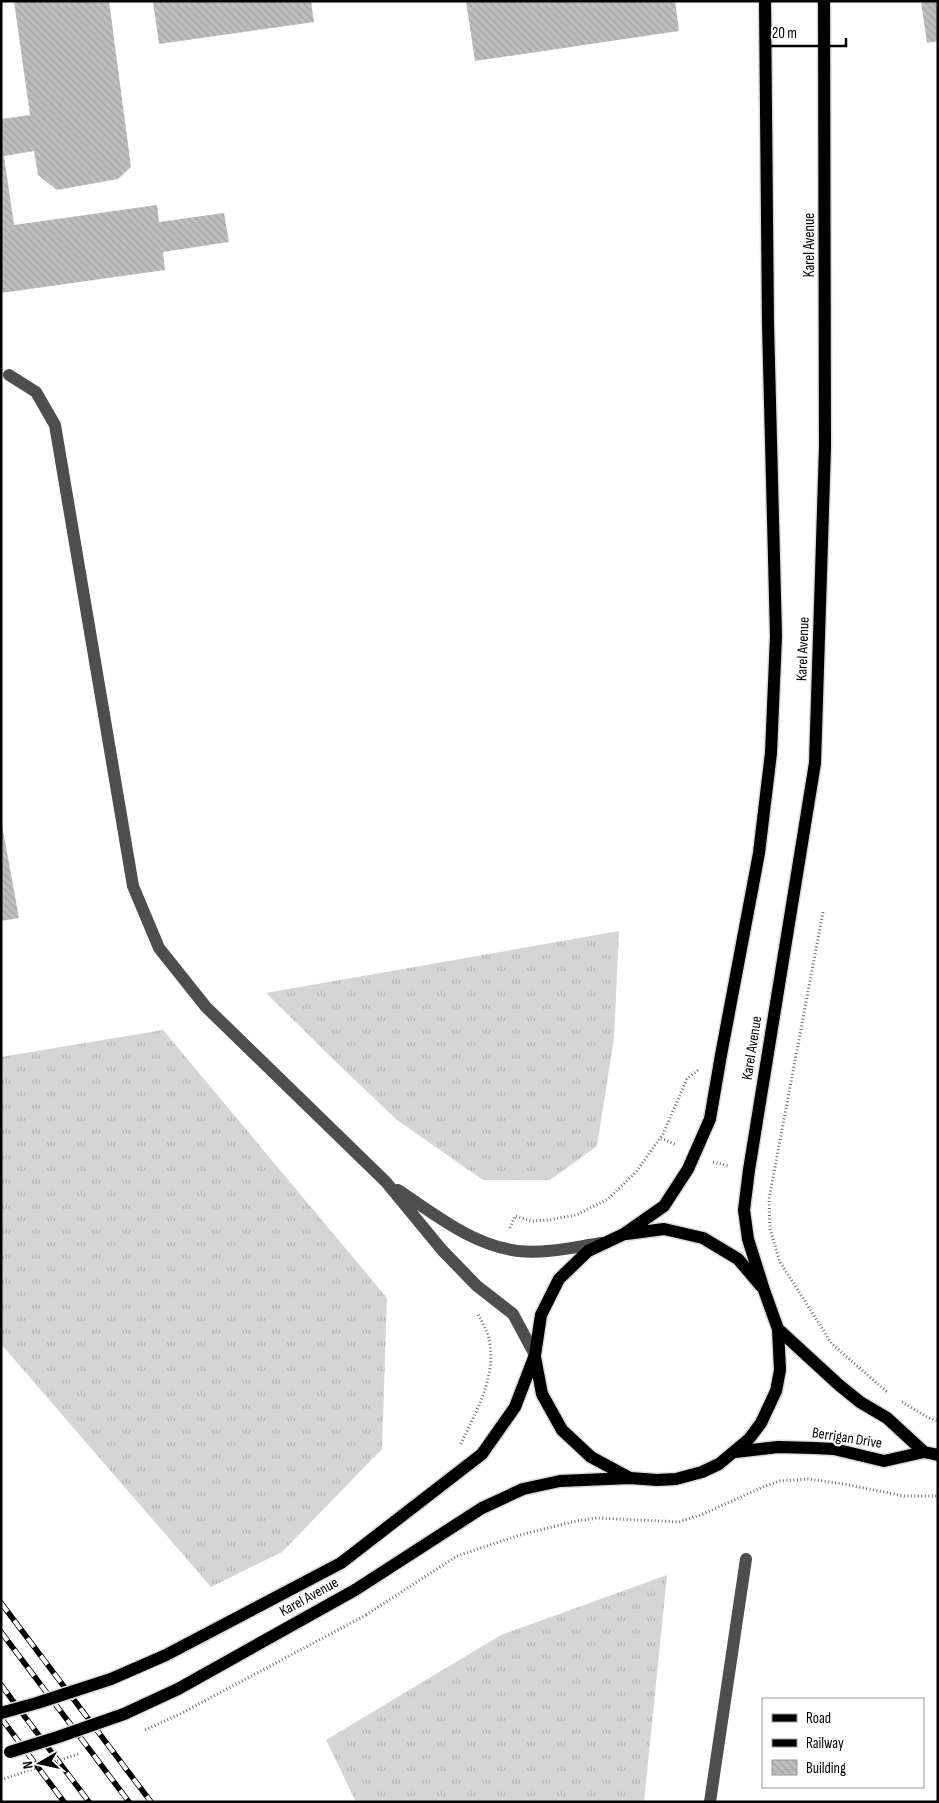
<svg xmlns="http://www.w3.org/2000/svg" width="939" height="1803" font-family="'Sofia Sans Condensed',sans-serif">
	<defs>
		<pattern id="grass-tufts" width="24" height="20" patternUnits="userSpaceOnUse" patternTransform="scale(1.25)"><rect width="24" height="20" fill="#d5d5d5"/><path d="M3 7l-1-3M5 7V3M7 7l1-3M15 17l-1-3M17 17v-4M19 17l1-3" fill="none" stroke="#b5b5b5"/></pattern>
		<pattern id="building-back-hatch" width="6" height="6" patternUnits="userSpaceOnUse" patternTransform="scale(1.25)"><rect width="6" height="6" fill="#bebebe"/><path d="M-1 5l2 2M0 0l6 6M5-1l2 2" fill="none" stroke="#a2a2a2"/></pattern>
	</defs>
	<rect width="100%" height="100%" fill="#fff"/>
	<path fill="url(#grass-tufts)" d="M619,931L614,1038L597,1146L550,1180H483L397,1120L335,1061L266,993Z
		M163,1030L387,1298L382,1449L282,1552L211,1587L1,1344V1057Z
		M667,1575L644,1802H356L326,1740L501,1635Z"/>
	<path fill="url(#building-back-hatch)" d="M14,1H109L131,167L118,179L57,190L38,175L34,151L4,156L14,225L157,205L159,222L224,213L229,242L163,252L165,270L1,293V119L30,115Z
		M153,1H311L314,22L159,44Z
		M466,1H675L679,31L475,61Z
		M921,1H938V41L927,43Z
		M1,820L19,918L1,921Z"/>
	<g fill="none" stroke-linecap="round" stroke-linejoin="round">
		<defs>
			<path id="major" d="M626,1234L664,1229L703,1238L738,1259L761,1286
				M778,1329L839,1385L860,1402L887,1418L924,1452
				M535,1357L542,1394L562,1430L591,1457L630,1478
				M735,1452L778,1447L814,1448L834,1449L884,1461L924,1452L938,1455
				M341,1563L482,1454L515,1407L535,1355L541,1315L559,1279L588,1251L624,1234L664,1206L688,1169L710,1119L721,1055L759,853L771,753L776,636L768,324L765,1
				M355,1590L482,1508L523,1489L560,1481L630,1478L657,1480L676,1479L702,1472L719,1464L749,1439L761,1423L776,1391L780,1370L778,1329L764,1290L748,1239L744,1210L749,1170L815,763L825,447L824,1"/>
		</defs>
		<use href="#major" stroke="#dbdbdb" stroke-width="15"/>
		<path stroke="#707070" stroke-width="3" stroke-dasharray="1 2.5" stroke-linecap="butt" d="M823,912L769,1199L770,1229L780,1262L832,1344L887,1392
			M661,1138L676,1145
			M713,1162L729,1166
			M510,1228L515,1216L532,1221L548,1220L576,1215L608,1199L636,1172L663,1134L687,1079L698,1070
			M902,1402L929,1418L938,1421
			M461,1444C476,1410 497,1378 489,1339C487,1330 482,1322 478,1314
			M366,1615L457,1556L520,1535L576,1521L598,1518L679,1522L703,1514L765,1486L780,1481L808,1479L844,1484L904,1496H938
			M1,1780L24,1772"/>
		<path stroke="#4e4e4e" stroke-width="12" d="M9,375L36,392L55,425L133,886L159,948L206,1007L386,1182L442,1250L477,1286L513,1314L535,1355
			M398,1190C436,1215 472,1245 518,1251C546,1254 574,1247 602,1243
			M710,1802L746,1559"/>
		<use href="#major" stroke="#000" stroke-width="12"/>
		<defs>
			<path id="rail" d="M1,1603L151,1802
				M1,1632L129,1802
				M1,1685L89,1802
				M1,1718L64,1802"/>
		</defs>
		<use href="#rail" stroke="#000" stroke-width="5.5"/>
		<use href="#rail" stroke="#fff" stroke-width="4" stroke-dasharray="11" stroke-linecap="butt"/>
		<defs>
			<path id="major-bridge" d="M1,1713L37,1703L111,1679L166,1655L341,1563
				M10,1752L58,1737L124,1714L178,1689L355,1590"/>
		</defs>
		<use href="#major-bridge" stroke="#dbdbdb" stroke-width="15" stroke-linecap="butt"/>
		<path stroke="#707070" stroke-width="3" stroke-dasharray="1 2.5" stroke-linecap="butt" d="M145,1730L180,1714L366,1615
			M24,1772L78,1754"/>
		<use href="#major-bridge" stroke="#000" stroke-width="12"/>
	</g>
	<g text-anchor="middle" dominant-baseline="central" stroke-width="4.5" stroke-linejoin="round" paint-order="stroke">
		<g font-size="15" fill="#000" stroke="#fff">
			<text transform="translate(809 245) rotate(-90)">Karel Avenue</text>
			<text transform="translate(803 649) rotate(-88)">Karel Avenue</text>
			<text transform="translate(752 1048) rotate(-81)">Karel Avenue</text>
			<text transform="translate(847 1438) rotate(9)">Berrigan Drive</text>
			<text transform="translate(309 1597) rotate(-29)">Karel Avenue</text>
		</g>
	</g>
	<rect width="939" height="1803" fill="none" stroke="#000000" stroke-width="5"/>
	<rect x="762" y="1698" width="162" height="90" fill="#ffffff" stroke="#999999"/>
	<rect x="772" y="1714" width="25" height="8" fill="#000000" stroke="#999999"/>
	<text x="806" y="1723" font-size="15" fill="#000000">Road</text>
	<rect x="772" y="1739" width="25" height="8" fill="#000000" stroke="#999999"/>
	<text x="806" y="1748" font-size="15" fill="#000000">Railway</text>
	<rect x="772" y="1760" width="25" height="15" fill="url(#building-back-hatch)" stroke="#999999"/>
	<text x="806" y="1773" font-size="15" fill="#000000">Building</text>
	<g transform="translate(40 1763) rotate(261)" stroke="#ffffff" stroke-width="4" paint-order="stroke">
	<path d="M0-4L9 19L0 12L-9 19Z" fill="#000000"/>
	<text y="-8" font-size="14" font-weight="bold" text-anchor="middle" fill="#000000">N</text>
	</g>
	<path d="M764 38v8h82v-8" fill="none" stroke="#000000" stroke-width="2.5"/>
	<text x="772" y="38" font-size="15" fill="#000000" stroke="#ffffff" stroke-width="4" paint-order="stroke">20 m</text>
</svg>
